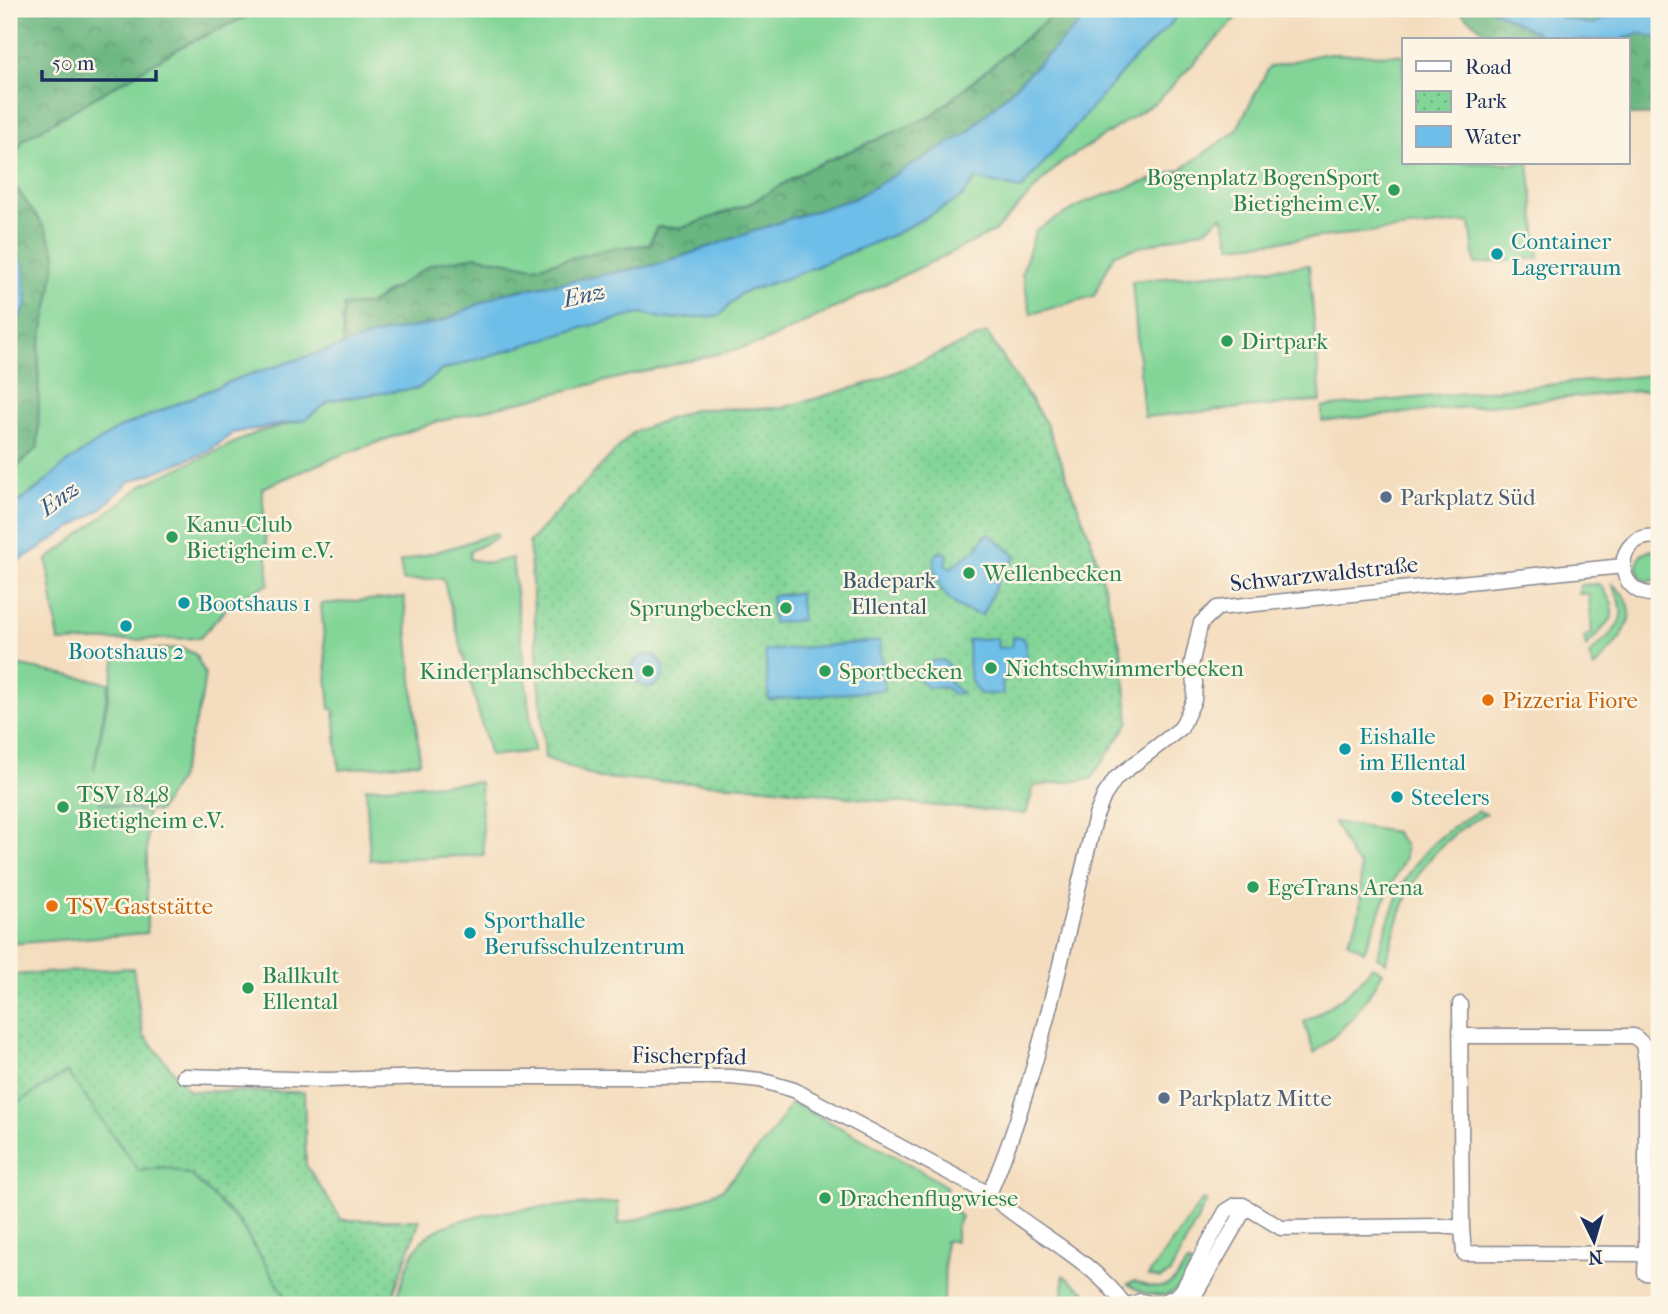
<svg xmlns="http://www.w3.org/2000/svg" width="1668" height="1314" font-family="'IM FELL French Canon',serif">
	<defs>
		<pattern id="forest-crowns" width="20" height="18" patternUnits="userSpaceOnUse" patternTransform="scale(1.75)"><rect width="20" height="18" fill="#69b680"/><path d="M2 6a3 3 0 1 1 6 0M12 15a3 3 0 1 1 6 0" fill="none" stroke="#56946c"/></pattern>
		<pattern id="park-dots" width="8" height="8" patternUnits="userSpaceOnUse" patternTransform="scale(1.75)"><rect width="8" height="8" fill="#82d597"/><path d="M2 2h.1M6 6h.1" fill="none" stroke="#70b785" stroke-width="1.8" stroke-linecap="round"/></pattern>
	</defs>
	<rect width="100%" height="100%" fill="#fcf5e5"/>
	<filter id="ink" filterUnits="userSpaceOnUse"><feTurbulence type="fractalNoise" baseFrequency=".0143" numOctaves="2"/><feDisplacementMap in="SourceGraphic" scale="14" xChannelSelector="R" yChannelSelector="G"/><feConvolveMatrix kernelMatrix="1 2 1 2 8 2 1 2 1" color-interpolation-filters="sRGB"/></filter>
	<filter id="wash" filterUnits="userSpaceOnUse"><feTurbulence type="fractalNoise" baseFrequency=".00686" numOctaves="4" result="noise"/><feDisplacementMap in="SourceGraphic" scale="28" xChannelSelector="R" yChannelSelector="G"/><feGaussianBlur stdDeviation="1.57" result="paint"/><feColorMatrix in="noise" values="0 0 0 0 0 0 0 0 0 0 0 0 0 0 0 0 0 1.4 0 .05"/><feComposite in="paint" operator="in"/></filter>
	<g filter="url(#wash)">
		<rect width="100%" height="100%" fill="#f4ddbe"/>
		<path fill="#82d597" stroke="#4e827a" stroke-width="2" d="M262,9H1060L930,117L810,168L751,203L682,228L657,227L649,245L613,248L535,267L519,266L391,289L370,304L341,317L343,346L239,378L117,429L9,509V454L17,466L38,447L39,348L51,293L45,228L9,178V170L22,140L183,46Z
			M1181,9H1245L1159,100L1057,166L994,232L762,343L436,422L341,455L262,488L269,584L233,601L200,638L59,642L47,560L144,484L258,432L304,420L331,400L419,388L442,370L585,327L643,313L665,319L719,316L741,293L793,276L895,234L961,198L976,179L1021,189L1132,61L1169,26Z
			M1322,54L1404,55V163H1529L1539,258L1475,264L1470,222L1231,246L1222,216L1206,229L1114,254L1094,296L1031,314L1022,273L1036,230L1088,201L1180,170L1236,131L1269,67Z
			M1309,265L1321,401L1144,417L1132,281Z
			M1659,374V389L1322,421V407Z
			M495,533L498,537L470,551L469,559L490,563L512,558L534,751L490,756L443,578L403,581L400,562L457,546Z
			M1651,550L1659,552V580L1646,581L1641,578L1636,566L1641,555Z
			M1611,583C1651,613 1618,641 1594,668L1589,655C1617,626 1633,623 1611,583Z
			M1600,584L1612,603V618L1586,647L1584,637L1592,633L1589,594H1579L1580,585Z
			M404,597L420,762L339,770L334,709H330L321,604Z
			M182,648L195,654L205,674L201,702L179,779L158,812L98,802L147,813V933L9,944L10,664L109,683L94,769L117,652Z
			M480,782L484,855L370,860L366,788Z
			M1478,811L1486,814C1474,821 1460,828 1450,838C1410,872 1399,913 1386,962L1377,957C1399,884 1410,851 1478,811Z
			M1334,822L1395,832L1405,846V858L1391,885L1364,951L1347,941C1364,917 1361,893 1360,865L1352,858Z
			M1372,966L1383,972C1361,1009 1348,1026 1314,1053L1304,1022C1330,1007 1355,992 1372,966Z
			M67,1072L139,1171L164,1167L191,1175L239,1222L291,1305H9V1108Z
			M792,1102L913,1166L947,1187L944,1192L949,1205L961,1217L956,1227V1241H945L944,1305H395C402,1285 407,1257 422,1241C455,1206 570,1207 618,1202L619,1224L685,1207L723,1189L770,1136Z
			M1203,1199L1207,1201L1170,1273L1160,1279L1148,1276Z
			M1189,1263L1192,1264C1189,1270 1186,1279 1181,1285C1168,1303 1143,1295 1128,1284L1134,1281C1161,1293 1171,1289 1186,1264Z
			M1063,1275L1085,1292L1091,1305H1064Z"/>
		<path fill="url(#forest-crowns)" stroke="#42726f" stroke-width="2" d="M9,9H262L183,46L23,140L9,170Z
			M1060,9H1095L967,133L853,199L795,217L660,264L501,294L438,323L385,332L343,346V306L370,304L432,264L477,256L535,267L613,248L649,245L657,227L682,228L751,203L810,168L930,117Z
			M1456,9H1659V115H1628V40H1495Z
			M9,178L45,228L56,254L51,293L39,348L38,447L17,467L9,454V337L27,305L24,265L10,241L9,234Z"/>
		<path fill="url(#park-dots)" stroke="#4e827a" stroke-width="2" d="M987,333L1047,425L1092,543L1121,648L1129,722L1091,779L1034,786L1026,814L872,800L767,787L599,778L545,758L529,542L633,432L696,409L782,408L870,383Z
			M133,968L143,1034L189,1091L304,1092L306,1165L342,1220H420L389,1305H291L239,1222L191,1175L164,1167L139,1171L67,1072L9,1108V975Z"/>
		<path fill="#6dbee8" stroke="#4476a3" stroke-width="2" d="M1095,9H1181L1169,26L1132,61L1021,189L976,179L961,198L895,234L793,276L741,293L719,316L665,319L643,313L585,327L442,370L419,388L331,400L304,420L233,433L209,451L129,482L101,509L9,567V509L37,489L65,464L117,429L239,378L385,332L438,323L501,294L660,264L795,217L853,199L967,133Z
			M1491,9H1547L1562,18L1592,24L1627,9L1659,11V38L1638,33L1620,40H1550Z
			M9,234L10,241L24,265L27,305L9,337Z
			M988,533L1016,556L1001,575L982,615C951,609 934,589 934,557L939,552L946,553L948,556L945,565L950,568L974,551Z
			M799,593L802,620L773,623L771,596Z
			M1013,637H1021L1026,642V655L1002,682L1003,694H980C964,679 970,660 968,640L997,638L998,648L1010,647L1013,643Z
			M880,641L884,690L769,700L765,651Z
			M632 671a16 16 0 1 1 32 0a16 16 0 1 1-32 0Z
			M943,660L951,668L949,670L954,674L949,682L962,693L953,694L945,687L929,688L913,675L920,668L924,671L932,661Z"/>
	</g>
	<g filter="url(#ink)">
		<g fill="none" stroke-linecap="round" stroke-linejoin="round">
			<defs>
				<path id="street" d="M1659,537C1612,530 1611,599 1659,594
					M1460,1004L1462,1228
					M1462,1036H1634L1643,1044L1646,1062H1659
					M184,1076L326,1080L432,1077H731L760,1080L794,1090L989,1194C1033,1233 1089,1257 1125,1305
					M989,1194C1041,1073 1063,943 1096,816L1104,796L1116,778L1181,728L1194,700L1195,682L1191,666L1199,630L1201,623L1217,608L1623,566
					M1646,1254V1062
					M1129,1305L1141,1301L1154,1305
					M1158,1305L1178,1295L1183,1289L1226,1211L1236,1205H1243L1281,1228L1439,1226L1462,1228L1464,1253L1646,1254L1645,1273L1659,1274
					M1189,1305L1246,1207"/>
			</defs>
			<use href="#street" stroke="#88868e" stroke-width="17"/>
			<use href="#street" stroke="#fff" stroke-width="14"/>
		</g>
	</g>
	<g fill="#2e9e5b" stroke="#fcf5e5" stroke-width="2.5">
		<circle cx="1394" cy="190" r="7"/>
		<circle cx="1227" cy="341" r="7"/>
		<circle cx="172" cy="537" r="7"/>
		<circle cx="969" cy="573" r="7"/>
		<circle cx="786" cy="608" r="7"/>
		<circle cx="991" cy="668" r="7"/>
		<circle cx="648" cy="671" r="7"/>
		<circle cx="825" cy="671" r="7"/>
		<circle cx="63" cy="807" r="7"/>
		<circle cx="1253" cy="887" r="7"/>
		<circle cx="248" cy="988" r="7"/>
		<circle cx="825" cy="1198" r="7"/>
	</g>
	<g fill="#0f9aa8" stroke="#fcf5e5" stroke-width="2.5">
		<circle cx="1497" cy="254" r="7"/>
		<circle cx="184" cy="603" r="7"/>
		<circle cx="126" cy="626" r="7"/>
		<circle cx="1345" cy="749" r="7"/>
		<circle cx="1397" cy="797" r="7"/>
		<circle cx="470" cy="933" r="7"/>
	</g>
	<g fill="#5c6f8a" stroke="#fcf5e5" stroke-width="2.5">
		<circle cx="1386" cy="497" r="7"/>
		<circle cx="1164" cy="1098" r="7"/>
	</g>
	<g fill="#e8710a" stroke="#fcf5e5" stroke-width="2.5">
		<circle cx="1488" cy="700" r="7"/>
		<circle cx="52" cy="906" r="7"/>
	</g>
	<g text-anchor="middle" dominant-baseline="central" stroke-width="5" stroke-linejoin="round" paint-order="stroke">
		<g font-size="23" fill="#27864d" stroke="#fcf5e5" text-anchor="start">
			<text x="1380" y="177" text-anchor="end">Bogenplatz BogenSport<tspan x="1380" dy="26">Bietigheim e.V.</tspan></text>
			<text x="1241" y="341">Dirtpark</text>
			<text x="186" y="524">Kanu-Club<tspan x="186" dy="26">Bietigheim e.V.</tspan></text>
			<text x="983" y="573">Wellenbecken</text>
			<text x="772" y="608" text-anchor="end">Sprungbecken</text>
			<text x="1005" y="668">Nichtschwimmerbecken</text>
			<text x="634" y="671" text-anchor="end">Kinderplanschbecken</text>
			<text x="839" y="671">Sportbecken</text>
			<text x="77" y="794">TSV 1848<tspan x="77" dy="26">Bietigheim e.V.</tspan></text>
			<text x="1267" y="887">EgeTrans Arena</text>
			<text x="262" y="975">Ballkult<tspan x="262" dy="26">Ellental</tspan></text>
			<text x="839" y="1198">Drachenflugwiese</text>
		</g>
		<g font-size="23" fill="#0d838f" stroke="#fcf5e5" text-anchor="start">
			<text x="1511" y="241">Container<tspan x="1511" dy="26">Lagerraum</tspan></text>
			<text x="198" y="603">Bootshaus 1</text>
			<text x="126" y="651" text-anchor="middle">Bootshaus 2</text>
			<text x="1359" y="736">Eishalle<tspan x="1359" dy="26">im Ellental</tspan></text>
			<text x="1411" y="797">Steelers</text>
			<text x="484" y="920">Sporthalle<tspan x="484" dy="26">Berufsschulzentrum</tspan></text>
		</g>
		<g font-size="23" fill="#4e5e75" stroke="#fcf5e5" text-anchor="start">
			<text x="1400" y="497">Parkplatz Süd</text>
			<text x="1178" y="1098">Parkplatz Mitte</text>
		</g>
		<g font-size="23" fill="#1b2f5e" stroke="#fcf5e5">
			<text transform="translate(1324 574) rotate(-6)">Schwarzwaldstraße</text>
			<text transform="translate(689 1056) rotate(1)">Fischerpfad</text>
		</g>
		<g font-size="23" fill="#35586c" stroke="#fcf5e5">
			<text x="889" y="580">Badepark<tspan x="889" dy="26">Ellental</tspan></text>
		</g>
		<g font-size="23" fill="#c56008" stroke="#fcf5e5" text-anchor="start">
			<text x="1502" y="700">Pizzeria Fiore</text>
			<text x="66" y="906">TSV-Gaststätte</text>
		</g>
		<g font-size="24" font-style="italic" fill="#345a87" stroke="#fcf5e5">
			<text transform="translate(584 295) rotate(-13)">Enz</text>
			<text transform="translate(59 498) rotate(-36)">Enz</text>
		</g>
	</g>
	<rect width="1668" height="1314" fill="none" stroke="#fcf5e5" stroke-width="35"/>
	<rect x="1402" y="38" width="228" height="126" fill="#fcf5e5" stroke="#a2a6af" stroke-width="2"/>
	<rect x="1416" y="61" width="35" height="10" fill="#ffffff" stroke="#a2a6af" stroke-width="2"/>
	<text x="1465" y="74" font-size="21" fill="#1b2f5e">Road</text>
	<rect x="1416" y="91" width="35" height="21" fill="url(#park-dots)" stroke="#a2a6af" stroke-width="2"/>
	<text x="1465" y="108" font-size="21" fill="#1b2f5e">Park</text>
	<rect x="1416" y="126" width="35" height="21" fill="#6dbee8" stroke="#a2a6af" stroke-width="2"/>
	<text x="1465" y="144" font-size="21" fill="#1b2f5e">Water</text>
	<g transform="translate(1594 1241) rotate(175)" stroke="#fcf5e5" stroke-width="5" paint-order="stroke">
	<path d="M0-5L12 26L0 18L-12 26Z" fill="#1b2f5e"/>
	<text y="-10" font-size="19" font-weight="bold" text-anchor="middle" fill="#1b2f5e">N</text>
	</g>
	<path d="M42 70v10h114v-10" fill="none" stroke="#1b2f5e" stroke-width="3.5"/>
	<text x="52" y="70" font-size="21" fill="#1b2f5e" stroke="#fcf5e5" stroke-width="5" paint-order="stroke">50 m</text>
</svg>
